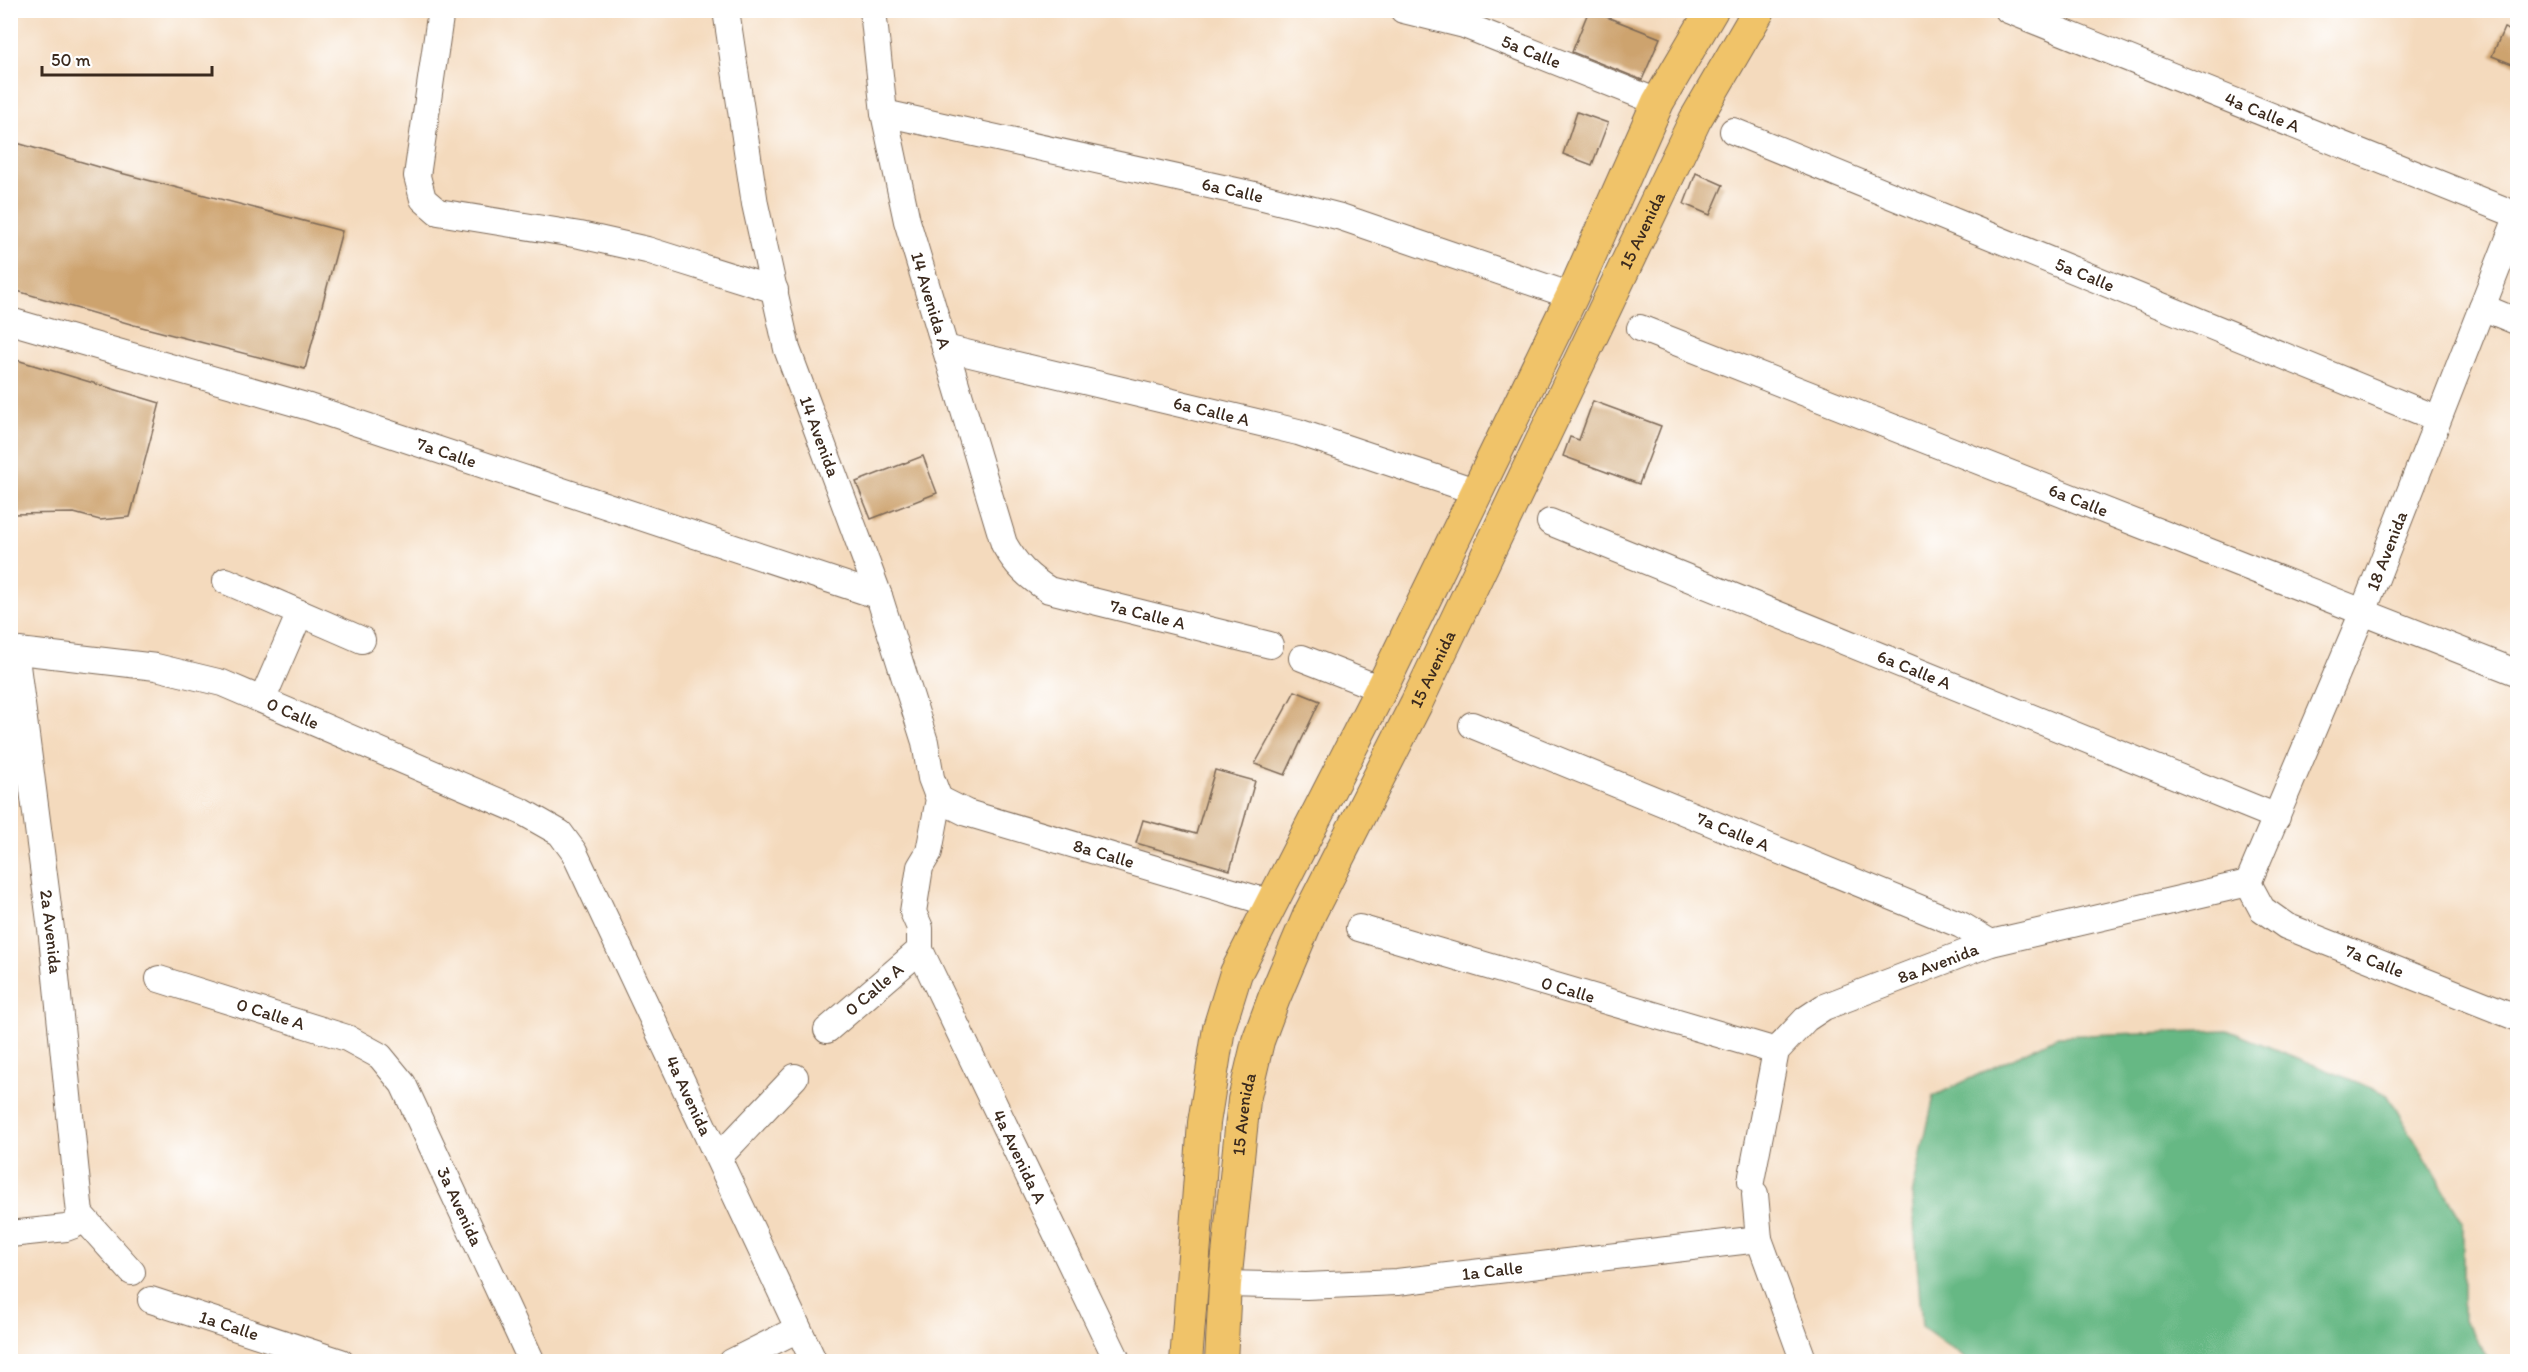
<svg xmlns="http://www.w3.org/2000/svg" width="2528" height="1372" font-family="Itim,sans-serif">
	<rect width="100%" height="100%" fill="#fff"/>
	<filter id="ink" filterUnits="userSpaceOnUse"><feTurbulence type="fractalNoise" baseFrequency=".0167" numOctaves="2"/><feDisplacementMap in="SourceGraphic" scale="12" xChannelSelector="R" yChannelSelector="G"/><feConvolveMatrix kernelMatrix="1 2 1 2 8 2 1 2 1" color-interpolation-filters="sRGB"/></filter>
	<filter id="wash" filterUnits="userSpaceOnUse"><feTurbulence type="fractalNoise" baseFrequency=".008" numOctaves="4" result="noise"/><feDisplacementMap in="SourceGraphic" scale="24" xChannelSelector="R" yChannelSelector="G"/><feGaussianBlur stdDeviation="1.35" result="paint"/><feColorMatrix in="noise" values="0 0 0 0 0 0 0 0 0 0 0 0 0 0 0 0 0 1.4 0 .05"/><feComposite in="paint" operator="in"/></filter>
	<g filter="url(#wash)">
		<rect width="100%" height="100%" fill="#f4dabd"/>
		<path fill="#66b884" stroke="#507151" stroke-width="1.5" d="M2227,1030L2387,1094L2463,1222V1320L2491,1361H1969L1922,1327L1912,1195L1934,1096L2058,1036Z"/>
		<g id="blocks">
			<path fill="#cda36e" d="M1589,10L1660,38L1642,80L1572,52Z
				M2504,28L2517,33V66L2492,56Z
				M1577,112L1608,123L1592,165L1563,154Z
				M10,141L113,171L342,231L305,369L134,325L10,289Z
				M1696,173L1723,185L1710,215L1684,204Z
				M10,358L160,403L130,517L100,520L74,513L10,514Z
				M1593,401L1661,426L1639,484L1563,456L1570,437L1579,440Z
				M923,456L937,493L871,519L856,482Z
				M1295,691L1320,701L1285,775L1255,764Z
				M1215,770L1255,781L1230,870L1136,843L1143,820L1196,834Z"/>
		</g>
	</g>
	<g filter="url(#ink)">
		<use href="#blocks" fill-opacity="0" stroke="#7c6856" stroke-width="1.5"/>
		<g fill="none" stroke-linecap="round" stroke-linejoin="round">
			<defs>
				<g id="minor">
					<path d="M441,10L417,176L423,199L438,212L580,235L647,250L775,290"/>
					<path id="s1" d="M726,10L755,204L787,349L879,596L925,742L931,778L939,799L929,852L920,867L913,912L920,928V950L1118,1362"/>
					<path id="s2" d="M873,10L884,113L907,221L1004,544C1016,565 1028,577 1049,590L1270,645"/>
					<path id="s3" d="M1403,10L1464,25L1658,102"/>
					<path id="s4" d="M2008,10L2517,215"/>
					<path id="s5" d="M884,113L1263,197L1341,217L1572,296"/>
					<path id="s6" d="M1733,131L2436,418"/>
					<path d="M2482,307L2518,322"/>
					<path id="s7" d="M10,321L309,407L879,596"/>
					<path id="s8" d="M1640,328L2518,673"/>
					<path id="s9" d="M945,348L1298,432L1475,491"/>
					<path id="s10" d="M1550,522L2277,817"/>
					<path d="M226,581L362,640"/>
					<path id="s11" d="M10,650L156,667L222,683L523,812L560,833L574,852L814,1362"/>
					<path id="s12" d="M15,650L52,937L80,1214"/>
					<path d="M1302,658L1381,689"/>
					<path d="M263,698L300,613"/>
					<path id="s13" d="M1472,725L1961,925L1991,943"/>
					<path id="s14" d="M939,799L967,813L1270,903"/>
					<path id="s15" d="M2248,883L2363,612L2518,215"/>
					<path id="s16" d="M2248,883L2262,909L2286,926L2518,1018"/>
					<path id="s17" d="M1359,928L1776,1051"/>
					<path id="s18" d="M159,979L347,1038L380,1056L403,1084L532,1362"/>
					<path id="s19" d="M827,1030L920,950"/>
					<path d="M719,1157L795,1077"/>
					<path id="s20" d="M1751,1181L1776,1051L1806,1019L1824,1007L1991,943L2248,883"/>
					<path d="M1755,1194L1759,1239L1804,1362"/>
					<path d="M80,1214L132,1272"/>
					<path d="M10,1234L66,1228L74,1225L80,1214"/>
					<path id="s21" d="M1225,1284L1306,1286L1397,1282L1759,1239"/>
					<path id="s22" d="M151,1300L341,1362"/>
					<path d="M732,1362L798,1329"/>
				</g>
				<g id="major">
					<path d="M1186,1362L1204,1123L1219,1028L1236,973L1381,689L1572,296L1658,102L1712,10"/>
					<path id="s23" d="M1221,1362L1225,1284L1244,1100L1258,1041L1274,998L1310,913L1416,704L1695,120L1759,10"/>
				</g>
			</defs>
			<use href="#minor" stroke="#7c6856" stroke-width="28"/>
			<use href="#major" stroke="#7c6856" stroke-width="34"/>
			<use href="#minor" stroke="#fff" stroke-width="26"/>
			<use href="#major" stroke="#f0c369" stroke-width="32"/>
		</g>
	</g>
	<g text-anchor="middle" dominant-baseline="central" stroke-width="5" stroke-linejoin="round" paint-order="stroke">
		<g font-size="18" fill="#3b2a1e" stroke="#fff">
			<text stroke="none"><textPath href="#s3" startOffset="135">5a Calle</textPath></text>
			<text stroke="none"><textPath href="#s4" startOffset="274">4a Calle A</textPath></text>
			<text stroke="none"><textPath href="#s5" startOffset="357">6a Calle</textPath></text>
			<text stroke="none"><textPath href="#s23" startOffset="1221">15 Avenida</textPath></text>
			<text stroke="none"><textPath href="#s6" startOffset="380">5a Calle</textPath></text>
			<text stroke="none"><textPath href="#s2" startOffset="297">14 Avenida A</textPath></text>
			<text stroke="none"><textPath href="#s9" startOffset="274">6a Calle A</textPath></text>
			<text stroke="none"><textPath href="#s1" startOffset="438">14 Avenida</textPath></text>
			<text stroke="none"><textPath href="#s7" startOffset="456">7a Calle</textPath></text>
			<text stroke="none"><textPath href="#s8" startOffset="471">6a Calle</textPath></text>
			<text stroke="none"><textPath href="#s15" startOffset="360">18 Avenida</textPath></text>
			<text stroke="none"><textPath href="#s2" startOffset="718">7a Calle A</textPath></text>
			<text stroke="none"><textPath href="#s23" startOffset="735">15 Avenida</textPath></text>
			<text stroke="none"><textPath href="#s10" startOffset="393">6a Calle A</textPath></text>
			<text stroke="none"><textPath href="#s11" startOffset="292">0 Calle</textPath></text>
			<text stroke="none"><textPath href="#s13" startOffset="282">7a Calle A</textPath></text>
			<text stroke="none"><textPath href="#s14" startOffset="174">8a Calle</textPath></text>
			<text stroke="none"><textPath href="#s12" startOffset="284">2a Avenida</textPath></text>
			<text stroke="none"><textPath href="#s16" startOffset="154">7a Calle</textPath></text>
			<text stroke="none"><textPath href="#s20" startOffset="320">8a Avenida</textPath></text>
			<text stroke="none"><textPath href="#s19" startOffset="62">0 Calle A</textPath></text>
			<text stroke="none"><textPath href="#s17" startOffset="218">0 Calle</textPath></text>
			<text stroke="none"><textPath href="#s18" startOffset="117">0 Calle A</textPath></text>
			<text stroke="none"><textPath href="#s11" startOffset="878">4a Avenida</textPath></text>
			<text stroke="none"><textPath href="#s23" startOffset="249">15 Avenida</textPath></text>
			<text stroke="none"><textPath href="#s1" startOffset="1206">4a Avenida A</textPath></text>
			<text stroke="none"><textPath href="#s18" startOffset="406">3a Avenida</textPath></text>
			<text stroke="none"><textPath href="#s21" startOffset="268">1a Calle</textPath></text>
			<text stroke="none"><textPath href="#s22" startOffset="82">1a Calle</textPath></text>
		</g>
	</g>
	<rect width="2528" height="1372" fill="none" stroke="#fff" stroke-width="36"/>
	<path d="M42 66v9h170v-9" fill="none" stroke="#3b2a1e" stroke-width="3"/>
	<text x="51" y="66" font-size="18" fill="#3b2a1e" stroke="#ffffff" stroke-width="4.5" paint-order="stroke">50 m</text>
</svg>
